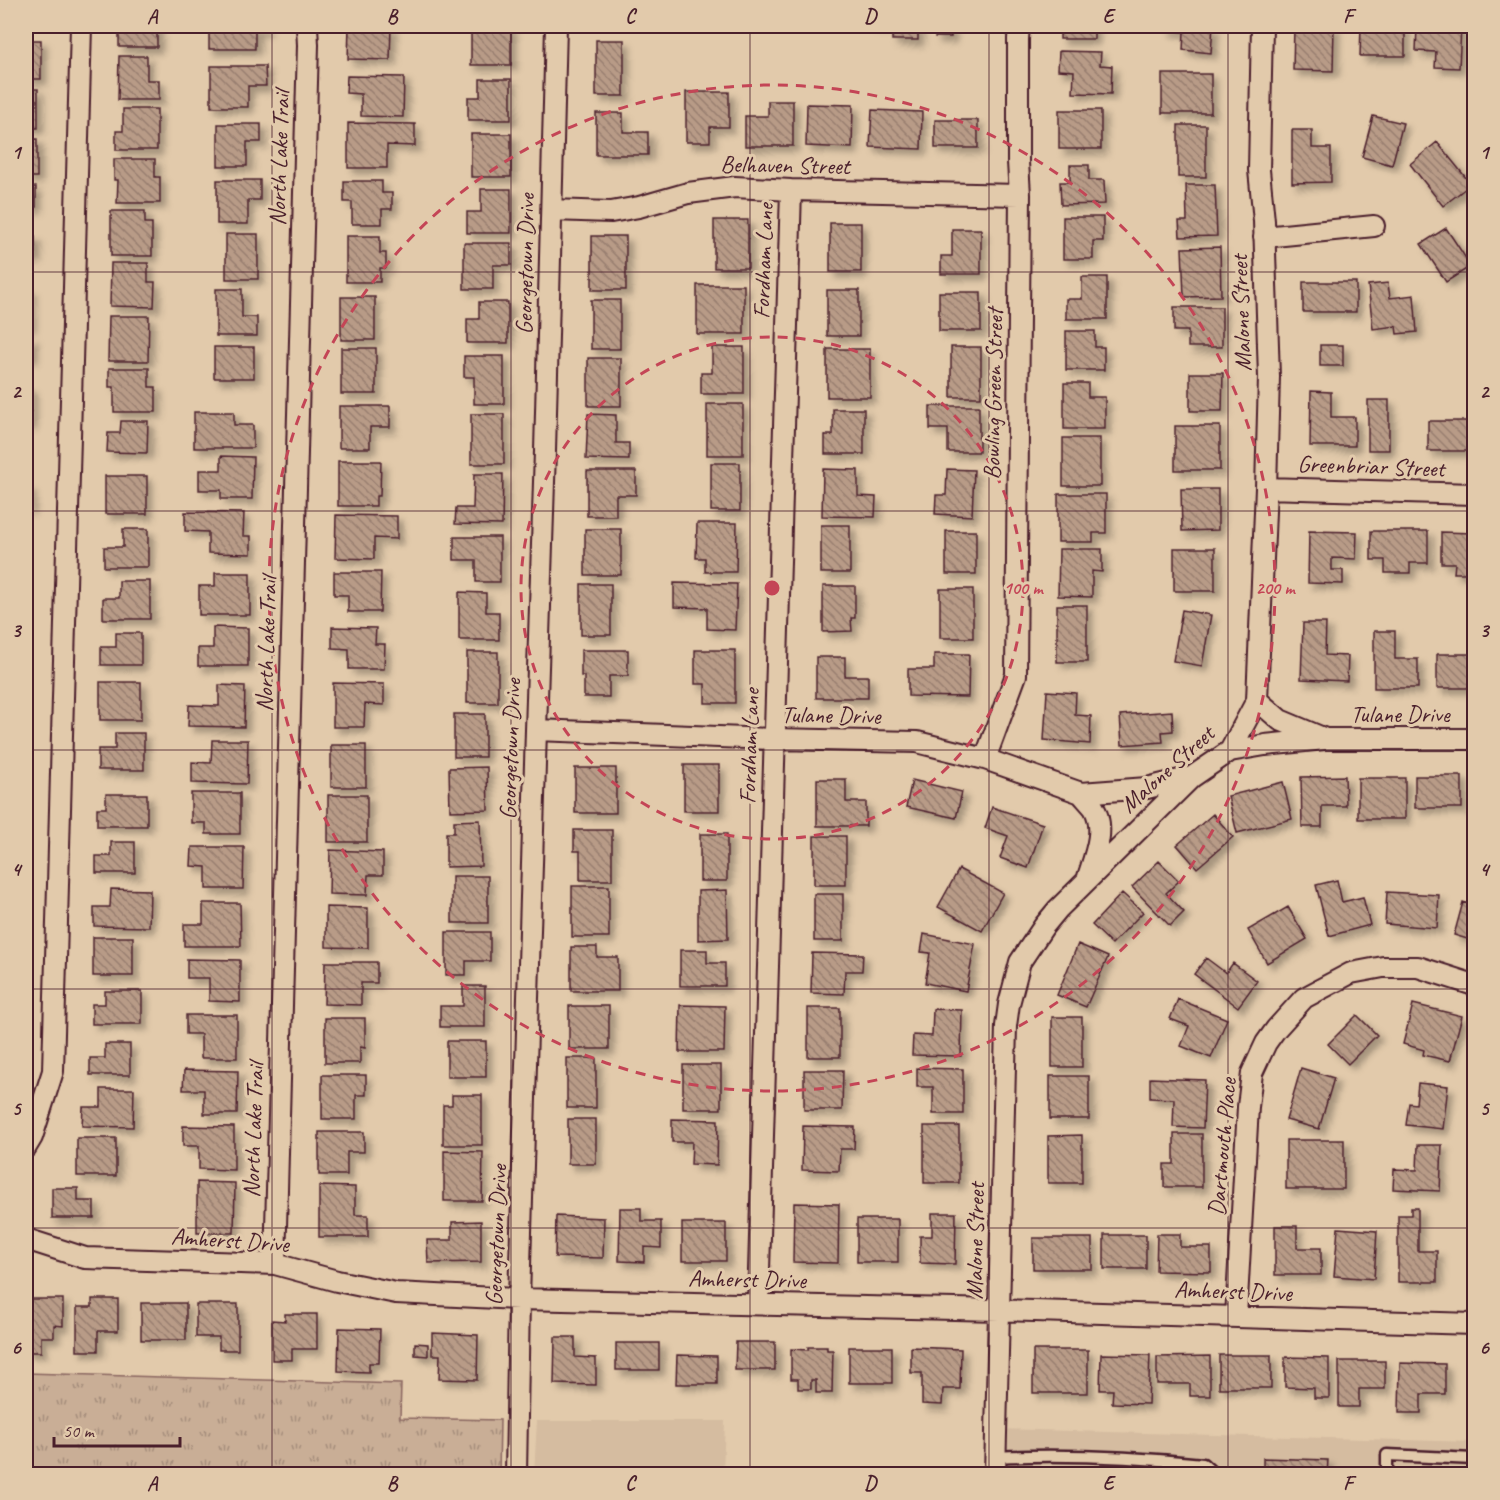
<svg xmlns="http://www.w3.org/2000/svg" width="1500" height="1500" font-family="Caveat,sans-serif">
	<defs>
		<pattern id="grass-tufts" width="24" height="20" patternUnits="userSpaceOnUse" patternTransform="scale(1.5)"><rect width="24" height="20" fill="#c9ae96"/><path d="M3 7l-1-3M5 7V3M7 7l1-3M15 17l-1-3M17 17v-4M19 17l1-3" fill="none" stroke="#a58d7b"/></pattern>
		<pattern id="building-back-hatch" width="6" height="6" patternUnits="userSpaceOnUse" patternTransform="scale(1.5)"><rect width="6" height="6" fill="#b89b87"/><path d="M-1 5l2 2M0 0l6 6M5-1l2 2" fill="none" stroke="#987e6f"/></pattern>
		<filter id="shadow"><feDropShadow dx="5.5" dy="5.5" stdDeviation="3" flood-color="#0004"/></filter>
	</defs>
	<rect width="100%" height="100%" fill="#e2caab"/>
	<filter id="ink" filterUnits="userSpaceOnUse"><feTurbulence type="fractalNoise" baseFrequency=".0167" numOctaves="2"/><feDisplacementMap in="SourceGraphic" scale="12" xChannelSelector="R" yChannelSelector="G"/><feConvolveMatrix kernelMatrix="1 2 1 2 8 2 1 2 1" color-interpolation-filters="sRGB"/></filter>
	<g filter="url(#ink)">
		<path fill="#d5bca0" d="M537,1421H725L723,1474H534Z
			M996,1429L1474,1442V1474H995Z"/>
		<path fill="url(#grass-tufts)" stroke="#8a6660" stroke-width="1.5" d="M26,1373L401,1384L400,1418L500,1420L499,1474H26Z"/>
		<path fill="url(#building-back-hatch)" stroke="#4a1f2b" stroke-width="1.5" filter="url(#shadow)" d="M119,26H157V47H119Z
			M209,26H265V30H255V49H209Z
			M349,26H391L390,60L348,59Z
			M471,26H511V65H471Z
			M872,26H918V40H892V27H872Z
			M935,26H951V37H935Z
			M1060,26H1094V39H1060Z
			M1166,26H1213L1211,53L1183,50L1184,32L1165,30Z
			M1294,26H1334L1333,71L1293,70Z
			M1361,26H1379V28H1405V56H1360Z
			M1417,26L1461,27L1459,68L1435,67L1436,52L1416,51Z
			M26,40H41V79H26Z
			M596,40H624V96H596Z
			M1059,51L1101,52L1100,65L1112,66L1111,94L1073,93L1074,71L1058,70Z
			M119,56H147V80H159V100H118Z
			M211,66H265L266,86H248V107H211Z
			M1162,74H1211V113H1162Z
			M347,76L404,77L403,117L361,116V94L346,93Z
			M480,79H511V120H468V97H480Z
			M26,89H38V128H26Z
			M686,92H729V127H710V142H686Z
			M768,101H793V146H745V116H768Z
			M807,104L853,105L852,148L806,146Z
			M123,109H157V150H116V131H123Z
			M872,110L922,112L921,149L870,147Z
			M1059,110H1101V149H1059Z
			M596,113H623V132H648V155H596Z
			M1373,116L1403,123L1392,165L1362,157Z
			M935,120H978V148H935Z
			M348,123L415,124V146L387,145V168H348Z
			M218,124H261V142H247V166H218Z
			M1178,125H1206V177H1178Z
			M1292,130H1312V148H1331V182L1292,183Z
			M471,134H511V177H471Z
			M26,139H37V177H26Z
			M1437,142L1471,184L1443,206L1410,164Z
			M114,159H155V177H160V203H117L118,180H114Z
			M1070,165H1089V180H1104L1105,204L1061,205L1060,182H1070Z
			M217,180H260V200H248V224H217Z
			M344,181H382V193H392V209H382V224H352V202H344Z
			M1186,185H1215L1217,236L1180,237L1179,221H1187Z
			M26,187H36V207H26Z
			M481,189H511V233H467V212H481Z
			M111,211H145V223H152V256H111Z
			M1063,217H1103V241H1093V259H1063Z
			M714,220H748V268H714Z
			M830,223H861V272H830Z
			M1446,228L1471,266L1446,282L1421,244Z
			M952,229H981V274H941V256H952Z
			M226,234H258V279H226Z
			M346,236H380V253H386V268H380V282H346Z
			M592,236H626V290H592Z
			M26,237H35V257H26Z
			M464,243H511V265H493V289H464Z
			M1220,247L1221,296L1184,297L1182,248Z
			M111,263H148V282H155L154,307L110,306Z
			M1082,277H1107V319H1066V299H1082Z
			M1303,282H1356V312H1303Z
			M1388,283L1390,298L1414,295L1417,332L1397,334L1396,326L1373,329L1368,285Z
			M697,285H744V334H697Z
			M26,288H30V326H26Z
			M216,289H242V317H257V336H216Z
			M827,290H859V336H827Z
			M939,292H981V331H939Z
			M341,297H375V340H341Z
			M591,300H620V349H591Z
			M479,302H508V343H467V319H479Z
			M1174,307H1222V347H1188V331H1174Z
			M109,316H149L148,361H108Z
			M1066,331H1095V347H1104V370H1066Z
			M26,337H32V357H26Z
			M1320,345H1343V366H1320Z
			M214,347H254V378H214Z
			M712,347H744V394H701V373H712Z
			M951,347H981V397H951Z
			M341,348H376V394H341Z
			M827,349H870V397H827Z
			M464,356H504V404H474V377H464Z
			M588,358H621V406H588Z
			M109,368H149V387H156V412H114V387H109Z
			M1190,373H1223L1222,411H1190Z
			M1064,383H1088V397H1105V429H1064Z
			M26,387H31V424H26Z
			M1311,391L1331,392V417H1355V446H1310Z
			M1368,400H1389V450H1368Z
			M707,404H743V455H707Z
			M339,406H390V427H370V448H339Z
			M930,406H979V452H948V429H930Z
			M833,409H864V454H825V435H833Z
			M194,412H234V425H253V448H194Z
			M471,414H504V464H471Z
			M588,414L616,415V443H629V460L586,459Z
			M121,421H148L147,453L107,452L108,433H120Z
			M1428,421H1474V451H1428Z
			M1175,426H1220V470H1175Z
			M1063,438H1100V486H1063Z
			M221,456L253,457L252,499H221V490H199V470H221Z
			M338,461H381L380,496H376V506H338Z
			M711,463H740V511H711Z
			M823,469L858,470V496L876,497L875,517L822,516Z
			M947,469L974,470L972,516L935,514L936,495H946Z
			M587,471H636V495H616V516H587Z
			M474,474H503L502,525L455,524L456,508H473Z
			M105,476H147V514H105Z
			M26,487H30V508H26Z
			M1181,489H1218V530L1182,531Z
			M1058,494H1106V533H1093V542H1058Z
			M185,512L244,513L243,536H251V554L208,553V532L185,531Z
			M336,515L397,516V539L374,538V559L335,558Z
			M697,523H737L736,572H705V558H696Z
			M821,525H850V573H821Z
			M123,529H148V567H104V547H123Z
			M585,529H621V575H585Z
			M946,531H976V574H946Z
			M1309,531L1357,532L1356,559L1332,558V570H1343V584L1308,583Z
			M1371,531H1428V563H1410V573H1385V560H1371Z
			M1441,532L1474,533V564H1469V573H1454L1455,563H1441Z
			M454,537H500V582H476V560H454Z
			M1174,548H1215V591H1174Z
			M1059,549H1102V572L1092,571V597L1058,596Z
			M334,572H381L380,612H348V595H334Z
			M215,573H250V615H199V586H215Z
			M119,581H150V619H103V598H119Z
			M674,583L737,584L735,630L707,629V608L674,607Z
			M581,584H611V635H581Z
			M823,586H855V618H851L852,631L823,632Z
			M940,589H973V638H940Z
			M459,592L486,593V612H499V640H459Z
			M1057,605H1087V662H1057Z
			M1182,610L1211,615L1202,666L1173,661Z
			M1303,623H1326L1325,655L1348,656L1347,681L1301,679Z
			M213,627L248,628V666H198V648H213Z
			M332,627L376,628L375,644H385L384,669H349V649L332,648Z
			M1374,631H1395V659H1418V688H1374Z
			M116,633H141V665H101V647H116Z
			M581,650H628V676H609V697H584V676H581Z
			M695,650H735V703H705V684H695Z
			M467,652H498V703H467Z
			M934,654H969L968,697L908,696V669H934Z
			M1437,654H1474V688H1437Z
			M816,657H845V676H868V698H816Z
			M100,682H141V720H100Z
			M333,683L384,684V705L365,704L364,727H333Z
			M219,685L245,686L244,727L188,726L189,705L219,706Z
			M1047,691L1076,693L1075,715L1091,716L1090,744L1044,740Z
			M1172,711L1173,731L1162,732L1163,742L1122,745L1120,715Z
			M454,714H485V757H454Z
			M115,733H144V770H98V749H115Z
			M212,740H248L247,784L192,783V762L211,763Z
			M331,745H366V787H331Z
			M684,765H719V811H684Z
			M487,767L488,810L450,811L449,768Z
			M575,768H616V813H575Z
			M1345,776L1346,806H1322V827H1302L1301,777Z
			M1415,776H1462V808H1415Z
			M1358,778H1405V819H1358Z
			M817,779H846V802H866V826H817Z
			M912,780L962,792L956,818L906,807Z
			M1283,782L1292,819L1237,833L1228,796Z
			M191,793H240V834H206V823H191Z
			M106,794H147V826H97V808H106Z
			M328,795H367V842H328Z
			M992,807L1043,824L1028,868L1000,858L1008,836L985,828Z
			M1213,814L1233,837L1197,868L1177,845Z
			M480,820L481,866L446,867V833H454V821Z
			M574,830H612V880H580V851H574Z
			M700,834H727V881H700Z
			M814,836H846V885H814Z
			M111,842H135V873H96V856H111Z
			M192,847H244L243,889H206V867L191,866Z
			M330,850L383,852V875H368L367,895L329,894Z
			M1159,861L1179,881L1166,893L1184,912L1170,926L1132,887Z
			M959,869L1003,893L982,931L938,907Z
			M452,876H488V923H452Z
			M1337,880L1342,902L1363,897L1370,925L1329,936L1316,885Z
			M572,886H609V937H572Z
			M111,889L150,890L149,927L94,926V907H110Z
			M727,890L728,939L698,940V891Z
			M1387,892L1439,895L1437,928L1385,924Z
			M1122,893L1143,912L1112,944L1092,925Z
			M814,894H843V941H814Z
			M1463,902L1474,906V941L1454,935Z
			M203,903H240L241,946H184V924H203Z
			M326,907L368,908V948L326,947Z
			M1288,907L1307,939L1267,963L1248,930Z
			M446,932H490V961H466V975H446Z
			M924,934L975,944L966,991L925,983L930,953L921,952Z
			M93,937H133V976H93Z
			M1078,944L1108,957L1086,1007L1057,995Z
			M571,947H597V957H618V991H571Z
			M680,950H707V963H725V986H680Z
			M812,953L863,954L862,971H845L844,994L811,993Z
			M1206,958L1226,973L1233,963L1257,981L1238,1007L1194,974Z
			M187,959L240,960V1002L209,1001V978H187Z
			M325,962H377V983H361V1005L324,1004Z
			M463,986H485V1027H440V1006H463Z
			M105,991H142V1024H92V1004H105Z
			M1178,999L1227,1019L1211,1058L1181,1046L1189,1026L1170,1019Z
			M1413,1004L1462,1016L1450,1061L1423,1055L1424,1050L1403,1044Z
			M680,1005L725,1006L724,1052H679Z
			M569,1006H609V1049H569Z
			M808,1008H840V1057H808Z
			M933,1009L962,1010L961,1056L912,1055L913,1035L932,1036Z
			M186,1015H237V1058H201V1034H186Z
			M1357,1015L1377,1035L1348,1064L1328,1044Z
			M1052,1017H1082V1067H1052Z
			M325,1018H365V1048L360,1047V1063H325Z
			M447,1041H486V1077H447Z
			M105,1044H130V1075H90V1058H105Z
			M567,1058H596V1108H567Z
			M683,1065H721V1109H683Z
			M917,1068L963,1069V1114H933V1087H917Z
			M1301,1068L1334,1078L1319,1129L1286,1120Z
			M184,1070L238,1071L237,1114H204V1090H183Z
			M804,1070H843L842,1110H804Z
			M322,1075H366V1095H356V1119H322Z
			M1050,1076H1089V1119H1050Z
			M1150,1078L1205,1080L1203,1128L1173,1127L1174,1099L1150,1098Z
			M1418,1083L1448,1086L1443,1129L1406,1125L1409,1103L1416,1104Z
			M101,1089H134L133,1127L82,1126L83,1107H101Z
			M452,1095H482V1145H443V1105H452Z
			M568,1119H596V1164H568Z
			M672,1119L718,1120L717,1165L691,1164L692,1142H672Z
			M183,1126L234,1127V1170L199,1169V1146H183Z
			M803,1126L855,1127L854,1149H840L839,1171L802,1170Z
			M924,1126H959V1183H924Z
			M319,1132H364V1152H347V1175H319Z
			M1174,1134H1202V1187H1164V1164H1174Z
			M1082,1135V1183H1048V1136Z
			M77,1138H116V1176H77Z
			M1286,1140H1344V1189H1286Z
			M1418,1145H1442L1440,1191L1393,1189L1394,1169L1417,1170Z
			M444,1151L483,1152L482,1201H444Z
			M197,1182L235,1183L234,1233H197Z
			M319,1186L355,1187V1215H368V1237H319Z
			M52,1188H78V1201H94V1218H52Z
			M794,1203L839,1204L838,1263L793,1262Z
			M620,1208H641V1221H661V1248L644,1247V1262L619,1261Z
			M1411,1208H1418V1251H1437V1282H1398V1215H1411Z
			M932,1213H956L955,1264L920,1263V1236H932Z
			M556,1216L604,1218L603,1258L555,1257Z
			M857,1219H898V1262H857Z
			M481,1221V1262L428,1263L427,1240H452V1222Z
			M682,1223H726V1261H682Z
			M1275,1226H1297V1248H1321V1275H1275Z
			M1338,1228L1377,1231L1374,1279L1334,1276Z
			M1157,1234H1180V1247H1211V1272L1156,1271Z
			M1104,1235H1146V1269H1104Z
			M1033,1238H1092V1269H1033Z
			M26,1299H63V1326L54,1325V1337H41V1352H26Z
			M92,1299H118V1331H98V1351H77V1307H92Z
			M141,1303H186V1340H141Z
			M196,1304H238V1350H219V1337H196Z
			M285,1314H317V1349H292V1360H272V1320L285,1321Z
			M339,1328L380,1329L379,1363H369V1372L338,1371Z
			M432,1333L478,1335L477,1380L439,1379L440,1355H432Z
			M555,1337H575V1357L596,1358V1385L554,1384Z
			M736,1342H775V1370H735Z
			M415,1343L428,1344V1356L415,1355Z
			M616,1343H659V1370H616Z
			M808,1347H827V1350H833L832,1393H816V1380H811V1389H798V1379H791V1349L808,1350Z
			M849,1347H892V1383H849Z
			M911,1347L961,1349L960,1389H943L942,1405L922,1404V1373H911Z
			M1033,1350H1088V1393H1033Z
			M1101,1354L1150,1355L1148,1404L1112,1403L1113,1390H1100Z
			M677,1355L717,1356V1384H676Z
			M1219,1355H1271V1388H1219Z
			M1210,1356V1396H1190V1384H1157V1357Z
			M1285,1357L1329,1358V1398H1314V1388L1285,1387Z
			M1339,1361H1385V1389H1359V1407H1339Z
			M1400,1363L1445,1364V1394H1421V1413H1399Z
			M1263,1458L1328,1460L1327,1474H1263Z
			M1042,1471L1103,1472L1102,1474H1042Z"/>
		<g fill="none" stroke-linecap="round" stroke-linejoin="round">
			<defs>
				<path id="lane" d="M996,1457C1065,1454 1134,1457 1203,1464L1214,1474
					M1387,1474V1455L1474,1459"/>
				<path id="street" d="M552,210L611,212L639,207L688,193L735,187L791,190L1020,195
					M1264,237L1374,226
					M1266,488L1474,494
					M1257,700L1280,720L1323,738
					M536,730L774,739L917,742L985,759L1081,793L1147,788L1192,777
					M1230,751L1265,745L1325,739H1474
					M985,759L1016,675L1020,195L1018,162V39L1019,26
					M1081,793C1085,798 1090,803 1094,808C1106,829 1095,855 1088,877
					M26,1147L32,1137L53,1071L81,26
					M26,1239L85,1258L275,1264L337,1281L396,1293L519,1299L999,1310L1474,1324
					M275,1264L308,45L307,26
					M758,1304L791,190
					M1236,1317L1248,1107L1252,1073L1266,1043L1276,1029L1304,998L1351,973L1383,967H1418L1474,985
					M516,1474L519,1299L536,730L545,451L556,26
					M995,1474L1006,1026L1009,1004L1020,962L1044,926L1058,909L1192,777L1230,751L1257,700L1266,488L1269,377L1264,221L1259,170L1262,26"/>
			</defs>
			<use href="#lane" stroke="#4a1f2b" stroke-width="15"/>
			<use href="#street" stroke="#4a1f2b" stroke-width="24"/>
			<use href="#lane" stroke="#e2caab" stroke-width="10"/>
			<use href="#street" stroke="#e2caab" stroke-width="20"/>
		</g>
	</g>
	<path fill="none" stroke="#4a1f2b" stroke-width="1.5" stroke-opacity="0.55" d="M272,26V1474M511,26V1474M750,26V1474M989,26V1474M1228,26V1474M26,272H1474M26,511H1474M26,750H1474M26,989H1474M26,1228H1474"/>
	<g fill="none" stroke="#c44556" stroke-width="3" stroke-dasharray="10 8">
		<circle cx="772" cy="588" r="251"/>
		<circle cx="772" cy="588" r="503"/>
	</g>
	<g text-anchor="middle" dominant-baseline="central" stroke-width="6" stroke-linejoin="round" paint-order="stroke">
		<g font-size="24" fill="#4a1f2b" stroke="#e2caab">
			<text transform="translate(279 158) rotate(-88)">North Lake Trail</text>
			<text transform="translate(785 165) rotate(1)">Belhaven Street</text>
			<text transform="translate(763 261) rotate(-88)">Fordham Lane</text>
			<text transform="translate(525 264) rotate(-89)">Georgetown Drive</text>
			<text transform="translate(1241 313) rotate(-92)">Malone Street</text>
			<text transform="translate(993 394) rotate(-89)">Bowling Green Street</text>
			<text transform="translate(1371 466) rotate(2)">Greenbriar Street</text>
			<text transform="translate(266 644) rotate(-88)">North Lake Trail</text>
			<text x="1400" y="714">Tulane Drive</text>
			<text transform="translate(831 715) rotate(1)">Tulane Drive</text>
			<text transform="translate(749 746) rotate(-88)">Fordham Lane</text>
			<text transform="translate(510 749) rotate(-88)">Georgetown Drive</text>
			<text transform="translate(1167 769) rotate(-42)">Malone Street</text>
			<text transform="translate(253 1130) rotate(-88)">North Lake Trail</text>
			<text transform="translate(1222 1147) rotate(-85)">Dartmouth Place</text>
			<text transform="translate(496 1235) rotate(-88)">Georgetown Drive</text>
			<text transform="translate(230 1240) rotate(4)">Amherst Drive</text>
			<text transform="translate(975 1241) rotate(-89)">Malone Street</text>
			<text transform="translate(747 1279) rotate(1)">Amherst Drive</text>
			<text transform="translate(1233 1291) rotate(2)">Amherst Drive</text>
		</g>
	</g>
	<circle cx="772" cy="588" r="9" fill="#c44556" stroke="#e2caab" stroke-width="3"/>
	<g font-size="18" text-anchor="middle" font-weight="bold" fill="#c44556" stroke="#e2caab" stroke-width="6" stroke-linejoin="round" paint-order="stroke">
		<text x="1023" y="594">100 m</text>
		<text x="1275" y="594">200 m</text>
	</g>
	<rect width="1500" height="1500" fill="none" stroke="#e2caab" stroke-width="66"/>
	<path d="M54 1437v9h126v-9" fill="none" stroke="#4a1f2b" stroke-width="3"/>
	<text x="63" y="1437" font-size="18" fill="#4a1f2b" stroke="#e2caab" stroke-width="4.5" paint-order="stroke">50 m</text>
	<rect x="33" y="33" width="1434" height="1434" fill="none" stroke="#4a1f2b" stroke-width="2"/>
	<g font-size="20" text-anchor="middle" font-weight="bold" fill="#4a1f2b">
		<text x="152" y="23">A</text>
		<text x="392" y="23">B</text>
		<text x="630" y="23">C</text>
		<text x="870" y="23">D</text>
		<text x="1108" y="23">E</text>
		<text x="1348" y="23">F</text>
		<text x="16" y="159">1</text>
		<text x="1484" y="159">1</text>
		<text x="16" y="398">2</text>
		<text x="1484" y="398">2</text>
		<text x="16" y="637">3</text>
		<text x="1484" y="637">3</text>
		<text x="16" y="876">4</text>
		<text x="1484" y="876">4</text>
		<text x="16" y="1115">5</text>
		<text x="1484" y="1115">5</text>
		<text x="16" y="1354">6</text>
		<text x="1484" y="1354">6</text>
		<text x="152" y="1490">A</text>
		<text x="392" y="1490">B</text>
		<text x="630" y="1490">C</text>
		<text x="870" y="1490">D</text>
		<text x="1108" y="1490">E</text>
		<text x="1348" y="1490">F</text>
	</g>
</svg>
